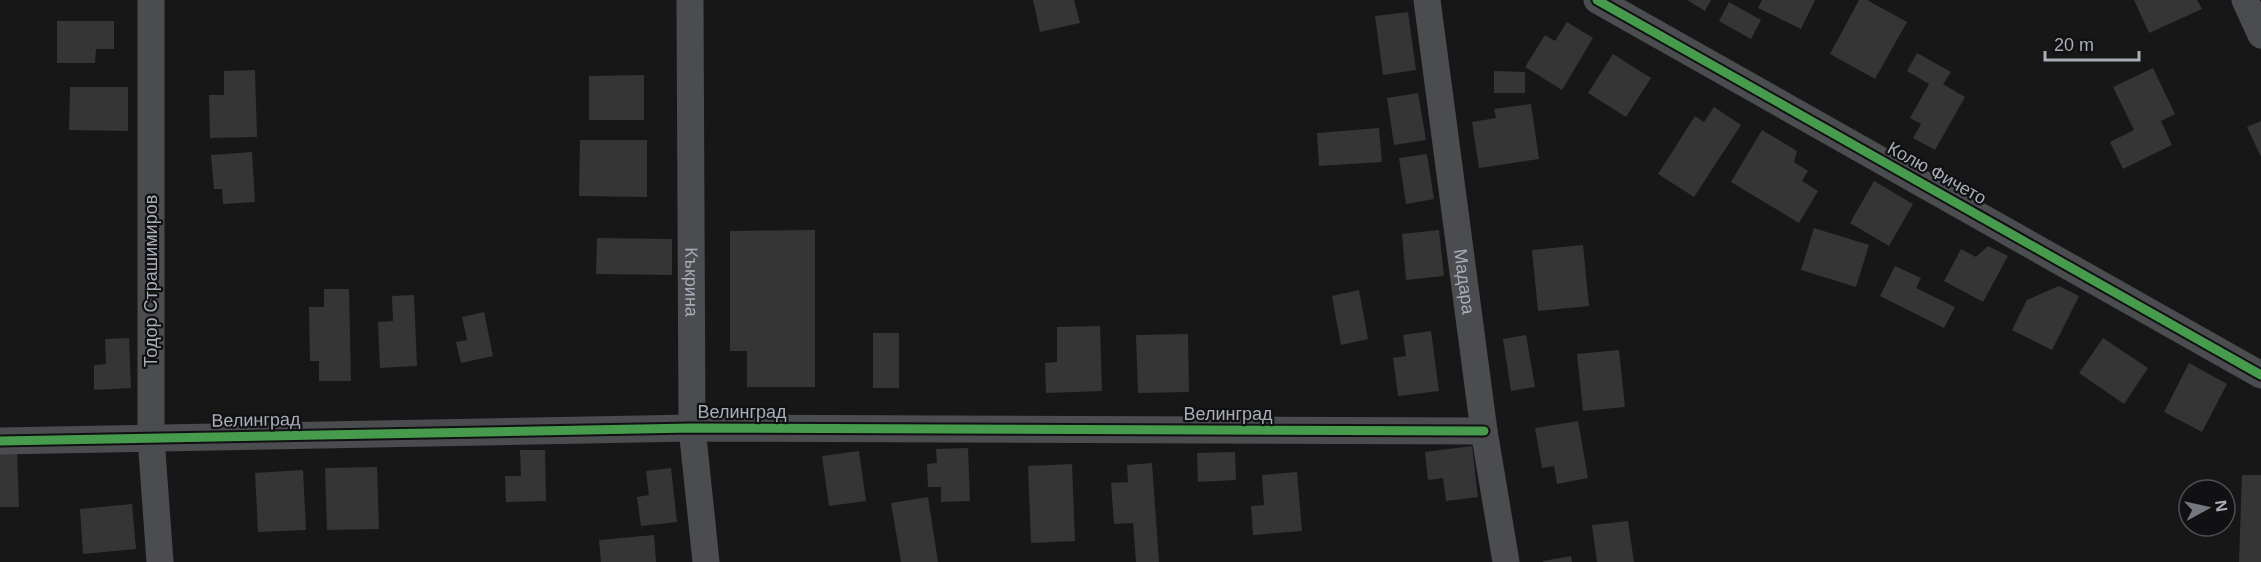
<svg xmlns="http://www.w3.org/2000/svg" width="2261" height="562" font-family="Arial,sans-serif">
	<rect width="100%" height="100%" fill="#171717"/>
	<path fill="#353536" d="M1033,0H1074L1080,23L1040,32Z
		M1687,0H1711L1705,11Z
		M1762,0H1815L1801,29L1758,8Z
		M1859,0H1867L1907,22L1875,79L1830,54Z
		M2134,0H2197L2202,9L2149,33Z
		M1729,2L1761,20L1751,39L1719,21Z
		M1408,12L1416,70L1383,75L1375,16Z
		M57,21H114V49H96L95,63H57Z
		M1567,22L1593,38L1562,90L1525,67L1545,35L1555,41Z
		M1917,53L1951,72L1943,84L1965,97L1935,150L1913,138L1921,124L1910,118L1929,84L1907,71Z
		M1613,54L1651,78L1626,117L1588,93Z
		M2153,68L2175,114L2161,121L2172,145L2123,169L2110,142L2134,130L2113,87Z
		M255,70L257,137L210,138L209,95H224V71Z
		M1494,71L1525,72V93H1494Z
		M644,75V120H589V76Z
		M70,87H128V131L69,130Z
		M1418,93L1426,140L1394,145L1387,98Z
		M1531,104L1539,159L1479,168L1472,122L1496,118L1494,109Z
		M1714,107L1741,125L1694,197L1658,174L1695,116L1704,122Z
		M2261,121V157L2247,127Z
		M1379,128L1382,162L1319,166L1317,133Z
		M1762,130L1797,151L1794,162L1808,171L1802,181L1818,191L1799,223L1731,182Z
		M580,140H647V197L579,196Z
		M252,152L255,202L223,204L222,189H214L211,155Z
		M1427,154L1434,199L1406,204L1399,158Z
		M1874,181L1913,204L1889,246L1850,223Z
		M1814,228L1869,245L1856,287L1801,270Z
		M815,230V387H747V351H730V231Z
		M1439,230L1444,276L1406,280L1402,234Z
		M597,238L672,239V275L596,274Z
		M1583,245L1589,306L1538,311L1532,250Z
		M1988,246L2008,256L1983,302L1944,281L1961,249L1976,257Z
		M1895,266L1921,278L1916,288L1955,307L1944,328L1880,296Z
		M2059,286L2079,296L2052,350L2012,330L2027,300Z
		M324,289H349L351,381H319V361H310L309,307H324Z
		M1359,290L1368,339L1341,345L1332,296Z
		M414,295L417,366L380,368L378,322L393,321L392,296Z
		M484,312L493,356L461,363L456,342L467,340L462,317Z
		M1100,326L1102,391L1046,393L1045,363L1057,362V327Z
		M1431,331L1439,391L1398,396L1393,358L1406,356L1403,335Z
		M873,333H899V388H873Z
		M1188,334L1189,392L1138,393L1136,335Z
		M1526,335L1535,387L1511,391L1503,339Z
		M129,338L131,388L94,390V365L106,364L105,339Z
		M2103,338L2148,368L2124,404L2079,373Z
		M1619,350L1625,407L1583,411L1577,354Z
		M2189,363L2227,384L2202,432L2164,412Z
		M1578,421L1588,478L1557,484L1554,466L1542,468L1535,428Z
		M1472,446L1478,497L1446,501L1443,478L1428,480L1425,452Z
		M968,448L970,501L941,502V487H928L927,464L937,463L936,449Z
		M520,450H545L546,501L506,502L505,476H521Z
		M0,451H17L19,507H0Z
		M859,451L866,501L829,506L822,456Z
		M1235,452L1236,480L1198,482L1197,453Z
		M1152,463L1159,562H1136L1133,523L1114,524L1111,483L1128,482L1127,465Z
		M1072,464L1075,541L1031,543L1028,466Z
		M377,467L379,529L327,530L325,468Z
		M671,468L677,522L641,526L637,497L649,495L646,471Z
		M303,470L306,530L258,532L255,473Z
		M1297,472L1302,531L1253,535L1251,506L1264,505L1262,475Z
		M2242,475H2261V562H2239Z
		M928,497L938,562H901L891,503Z
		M132,504L136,549L83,554L80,509Z
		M1628,521L1634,562H1597L1592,525Z
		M654,535L656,562H601L599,540Z
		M1571,556L1572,562H1544L1543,561Z"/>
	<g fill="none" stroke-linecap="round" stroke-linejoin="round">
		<g stroke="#4b4c50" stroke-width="27">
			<path d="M151,0V438L160,562"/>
			<path id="s1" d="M690,0L692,428L706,562"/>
			<path id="s2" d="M1427,0L1484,431L1506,562"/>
			<path d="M1597,0L2261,375"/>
			<path d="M2245,0L2261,35"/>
			<path d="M0,441L692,428L1484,431"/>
		</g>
		<defs>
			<path id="cycleway" d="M1597,0L2261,375
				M0,441L692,428L1484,431"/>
		</defs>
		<use href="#cycleway" stroke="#111113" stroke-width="13"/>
		<use href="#cycleway" stroke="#469c4c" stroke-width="9"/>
	</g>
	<g text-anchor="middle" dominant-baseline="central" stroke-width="4.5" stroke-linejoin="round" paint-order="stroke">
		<g font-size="18" fill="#a8adb8" stroke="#111113">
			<text transform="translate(1937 173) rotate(29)">Колю Фичето</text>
			<text transform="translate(151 281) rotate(-90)">Тодор Страшимиров</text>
			<text stroke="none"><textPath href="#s1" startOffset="282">Къкрина</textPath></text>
			<text stroke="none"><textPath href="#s2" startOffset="284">Мадара</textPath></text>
			<text x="742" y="412">Велинград</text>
			<text x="1228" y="414">Велинград</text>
			<text transform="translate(256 420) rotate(-1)">Велинград</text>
		</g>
	</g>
	<g transform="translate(2207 508) rotate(82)"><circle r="28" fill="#111113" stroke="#4d4f55" stroke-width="1.5"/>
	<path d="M0-4.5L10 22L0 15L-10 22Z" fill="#757880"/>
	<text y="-9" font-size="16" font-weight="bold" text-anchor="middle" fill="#a8adb8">N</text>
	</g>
	<path d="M2045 51v9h94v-9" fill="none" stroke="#a8adb8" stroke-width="3"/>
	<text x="2054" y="51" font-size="18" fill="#a8adb8" stroke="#111113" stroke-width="4.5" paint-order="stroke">20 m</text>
</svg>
